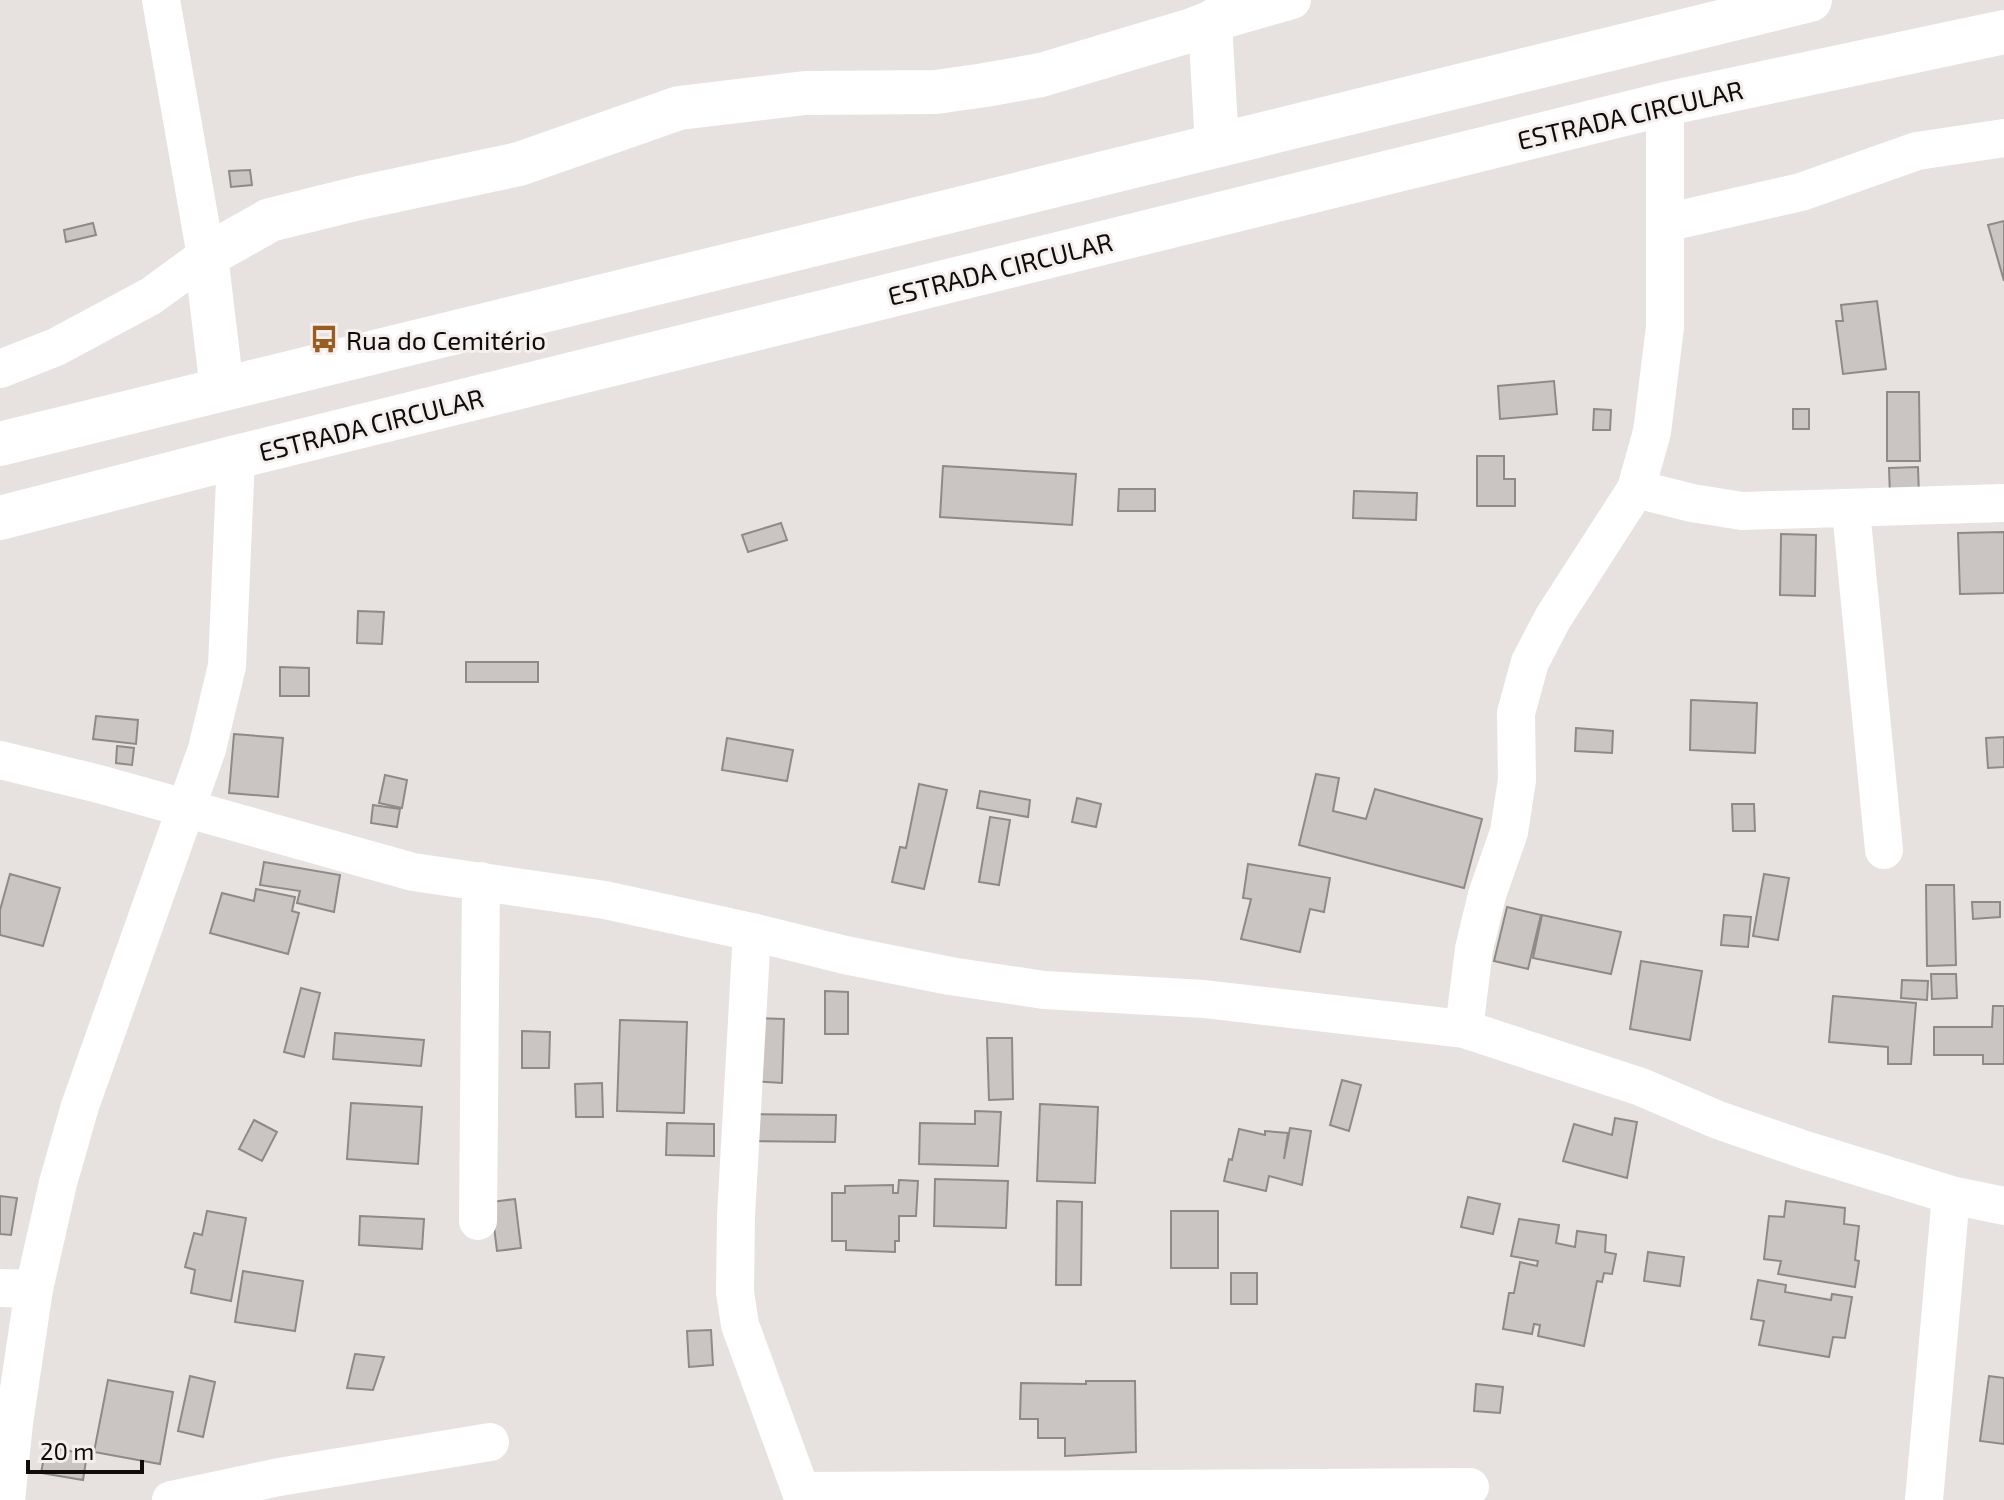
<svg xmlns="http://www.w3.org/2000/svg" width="2004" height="1500" font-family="'Exo 2',sans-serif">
	<rect width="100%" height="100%" fill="#e7e2df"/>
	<path fill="#cac5c2" stroke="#8e8a87" stroke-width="2" d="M250,170L252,185L231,187L229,171Z
		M2004,221V281L1988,225Z
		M93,223L96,235L66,242L64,230Z
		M1877,301L1886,369L1843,374L1836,321H1843L1841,305Z
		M1554,381L1557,414L1500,419L1498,386Z
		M1887,392H1919L1920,461H1887Z
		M1594,409L1611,410L1610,430H1593Z
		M1793,409H1809V429H1793Z
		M1477,456H1504V479H1515V506H1477Z
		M943,466L1076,474L1072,525L940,517Z
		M1918,467L1919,496H1890L1889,468Z
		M1119,489H1155V511H1118Z
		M1354,491L1417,493L1416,520L1353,518Z
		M781,523L787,540L748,552L742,535Z
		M2004,532V593L1960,594L1958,533Z
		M1781,534L1816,535L1815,596L1780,595Z
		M358,611L384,612L382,644L357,643Z
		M466,662H538V682H466Z
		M280,667L309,668V696H280Z
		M1691,700L1757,703L1755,753L1690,750Z
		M96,716L138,720L136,744L93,739Z
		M1576,728L1613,731L1612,753L1575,751Z
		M234,734L283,738L278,797L229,793Z
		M2004,737V767L1988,768L1986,738Z
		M727,738L793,750L787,781L722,770Z
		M117,746L134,748L132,765L116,763Z
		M1316,774L1339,778L1333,811L1366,819L1375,789L1482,819L1464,888L1299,845Z
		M385,775L407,780L402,808L379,803Z
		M919,784L947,790L924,889L892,882L900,847L906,848Z
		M980,791L1030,800L1028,817L977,808Z
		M1077,798L1101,804L1096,827L1072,822Z
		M1732,804H1754L1755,831H1733Z
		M373,805L400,809L397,827L371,823Z
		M990,817L1010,820L999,885L979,882Z
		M264,862L340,875L334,912L297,903L300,891L260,885Z
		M1248,864L1330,878L1324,912L1310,909L1300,952L1241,939L1251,899L1243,898Z
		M10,874L60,888L43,946L0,935V910Z
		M1764,874L1789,878L1778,940L1753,936Z
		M1926,885H1954L1956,965L1927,966Z
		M256,889L295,897L292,911L299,913L288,954L210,933L222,893L254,901Z
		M1972,902H2000V917L1973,919Z
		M1507,907L1541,915L1528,969L1494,961Z
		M1542,915L1621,932L1611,974L1533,958Z
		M1724,915L1751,917L1748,947L1721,945Z
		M1641,961L1702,971L1690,1040L1630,1029Z
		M1931,974H1956L1957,998L1932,999Z
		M1902,980L1928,981L1927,1000L1901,998Z
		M301,988L320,993L304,1057L284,1052Z
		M825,991L848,992V1034H825Z
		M1833,996L1916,1003L1911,1064H1888V1047L1829,1042Z
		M1993,1006H2004V1064H1983V1055H1934V1027H1992Z
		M754,1018L784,1019L782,1083L752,1081Z
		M620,1020L687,1022L684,1113L617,1111Z
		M522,1031L550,1032L549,1068H522Z
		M335,1033L424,1040L421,1066L333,1059Z
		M987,1038H1012L1013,1099L989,1100Z
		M1342,1080L1361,1085L1349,1131L1330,1125Z
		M602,1083L603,1117H576L575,1084Z
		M351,1103L422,1107L418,1164L347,1159Z
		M1040,1104L1098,1107L1095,1183L1037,1181Z
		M975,1111L1001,1112L998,1166L919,1164L920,1123L975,1124Z
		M750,1114L836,1115L835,1142L750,1141Z
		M1615,1118L1637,1122L1627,1178L1563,1161L1574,1124L1612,1135Z
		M254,1120L277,1132L262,1161L239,1149Z
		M667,1123L714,1124V1156L666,1155Z
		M1290,1128L1311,1131L1302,1185L1269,1176L1266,1191L1224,1181L1229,1159L1232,1160L1239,1129L1265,1135V1131L1288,1133L1284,1159Z
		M935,1179L1008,1181L1006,1228L934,1226Z
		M899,1180L918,1181L916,1216H899V1241H895V1252L846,1250V1241H832V1193H845V1186L893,1185V1193H898Z
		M0,1196L17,1198L11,1235L0,1234Z
		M1468,1197L1500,1204L1493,1234L1461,1227Z
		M515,1199L521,1248L497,1251L491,1202Z
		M1057,1201L1082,1202L1081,1285H1056Z
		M1786,1201L1845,1208L1844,1224L1859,1226L1855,1260L1859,1261L1855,1287L1778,1274L1781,1261L1764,1259L1769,1216L1784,1217Z
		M207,1211L246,1218L231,1301L191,1293L195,1270L185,1267L194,1233L202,1235Z
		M1171,1211H1218V1268H1171Z
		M360,1216L424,1219L422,1249L359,1245Z
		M1519,1219L1559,1225L1556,1243L1575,1247L1577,1231L1606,1235L1605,1252L1616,1254L1612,1274L1604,1273L1602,1282L1597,1281L1584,1346L1538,1336L1540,1325L1534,1324L1532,1334L1503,1329L1509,1293H1514L1520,1262L1537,1266L1538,1261L1511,1256Z
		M1648,1252L1684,1257L1680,1286L1644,1281Z
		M243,1271L303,1281L295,1331L235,1322Z
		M1231,1273H1257V1304H1231Z
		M1758,1280L1786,1285L1785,1292L1831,1300L1832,1294L1852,1297L1845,1338L1833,1337L1829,1357L1759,1345L1764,1321L1751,1319Z
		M711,1330L713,1365L689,1367L687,1331Z
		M355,1354L384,1357L373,1390L347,1388Z
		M190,1376L215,1382L203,1437L178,1431Z
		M1989,1376L2004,1378V1444L1980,1441Z
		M108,1380L173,1392L160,1464L94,1452Z
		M1086,1381H1135L1136,1452L1065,1456V1438H1038V1419H1020L1021,1383L1086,1384Z
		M1476,1384L1503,1387L1500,1413L1474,1411Z
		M46,1447L87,1454L83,1480L41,1473Z"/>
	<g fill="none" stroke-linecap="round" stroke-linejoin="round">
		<path stroke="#fff" stroke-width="38" d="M1222,20L1292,0
			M1665,223L1801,192L1917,151L2004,138
			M0,369L56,347L151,296L206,256L161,0
			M1636,489L1692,503L1742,511L2004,503
			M1851,510L1884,850
			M0,760L99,784L413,872L605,900L752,932L845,955L950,976L1044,990L1204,999L1464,1029L1641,1087L1718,1120L1805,1150L1951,1195L2004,1206
			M752,932L736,1216L735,1292L740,1325L804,1500
			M1464,1029L1474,949L1487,895L1509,832L1517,780L1516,713L1530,662L1553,618L1636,489L1652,432L1665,327V104
			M478,1221L481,881
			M0,1288L34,1289
			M802,1491L1470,1487
			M6,1500L14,1423L34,1289L58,1183L80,1106L207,749L227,666L236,457
			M171,1500L279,1477L490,1442
			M1924,1500L1951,1195"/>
		<path stroke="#fff" stroke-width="44" d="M1210,23L1217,145
			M222,389L206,256L270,220L359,198L519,164L679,108L805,93L936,92L985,85L1041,75L1192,30L1210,23L1250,0"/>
		<path stroke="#fff" stroke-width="44" d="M0,444L1810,0
			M0,518L236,457L1665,104L2004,32"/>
	</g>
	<defs>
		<symbol id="bus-bare" viewBox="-9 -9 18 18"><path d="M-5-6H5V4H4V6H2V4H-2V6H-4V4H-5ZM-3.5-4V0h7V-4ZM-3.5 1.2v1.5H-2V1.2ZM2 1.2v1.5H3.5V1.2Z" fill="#9a5d20" stroke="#f4efec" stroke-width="2.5" paint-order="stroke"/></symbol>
	</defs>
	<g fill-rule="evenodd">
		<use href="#bus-bare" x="304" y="319" width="40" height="40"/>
	</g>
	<g text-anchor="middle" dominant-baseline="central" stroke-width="6" stroke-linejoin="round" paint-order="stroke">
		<g font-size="26" fill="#0e0c0b" stroke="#f4efec">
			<text transform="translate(1630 114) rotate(-13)">ESTRADA CIRCULAR</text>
			<text transform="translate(1000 268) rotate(-14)">ESTRADA CIRCULAR</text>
			<text transform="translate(371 424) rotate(-14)">ESTRADA CIRCULAR</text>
		</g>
		<g font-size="26" fill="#0e0c0b" stroke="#f4efec" text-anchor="start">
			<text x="346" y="339">Rua do Cemitério</text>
		</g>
	</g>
	<path d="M28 1460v12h114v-12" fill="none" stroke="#0e0c0b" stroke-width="4"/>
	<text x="40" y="1460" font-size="24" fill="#0e0c0b" stroke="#f4efec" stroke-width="6" paint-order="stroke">20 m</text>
</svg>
